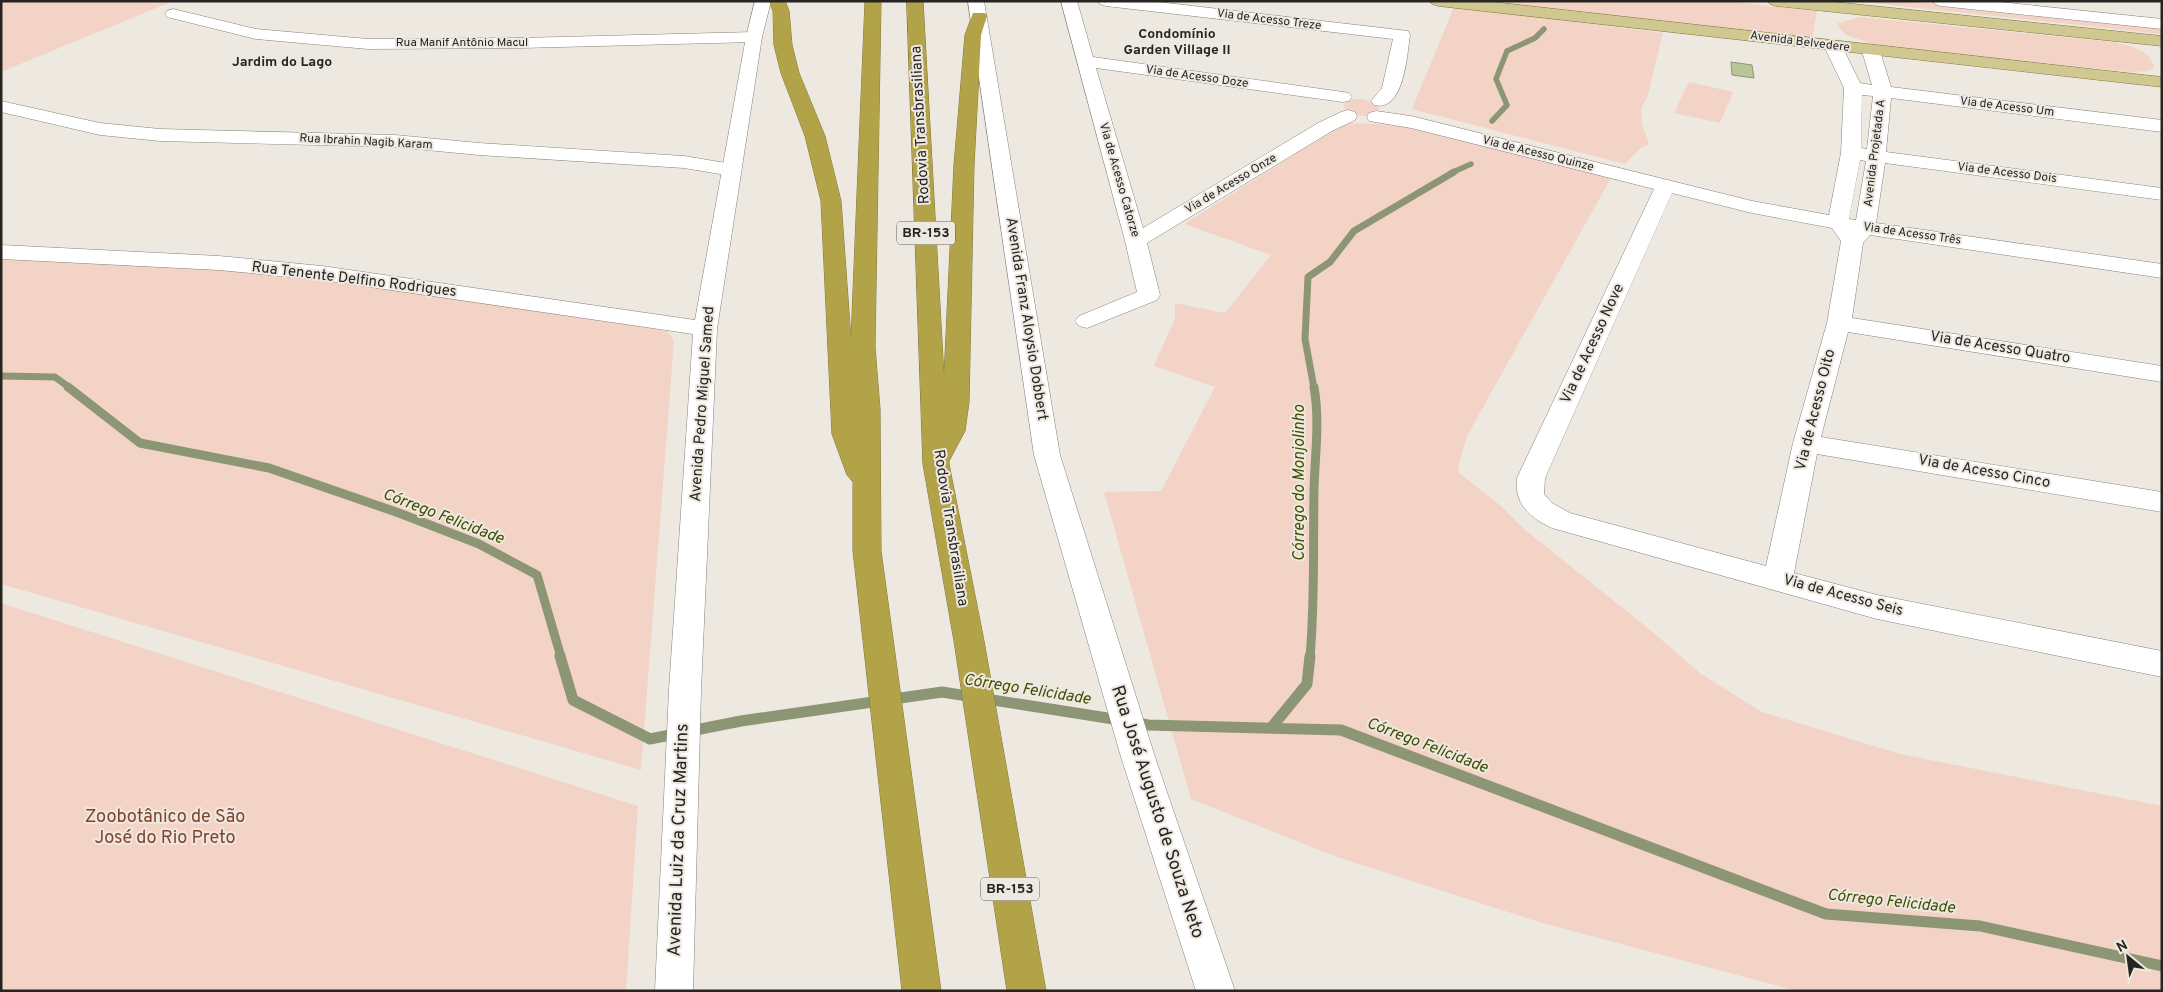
<svg xmlns="http://www.w3.org/2000/svg" width="2163" height="992" font-family="Overpass,sans-serif">
	<rect width="100%" height="100%" fill="#ede8e0"/>
	<path fill="#f4d3c7" d="M1,1H173L1,72Z
		M1478,1H1725L1817,11L1812,38Z
		M1853,1H1906L2162,28V34Z
		M1454,7L1663,33L1647,98L1641,108L1642,124L1649,144L1639,149L1625,164L1412,109Z
		M1860,17L2113,42C2127,45 2153,50 2154,68L2148,71L2129,72L1875,45L1846,35L1838,26V23Z
		M1689,82L1733,92L1720,123L1674,113Z
		M1350,99H1364L1379,106V109C1371,119 1348,118 1343,105Z
		M1345,123L1381,124L1406,127L1611,178L1467,436L1460,459L1458,472L1501,506L1524,529L1649,629L1701,674L1762,712L1900,754L2162,806V991H1797L1539,922L1337,857L1191,799L1104,492L1161,491L1215,387L1154,366L1175,318V303L1225,313L1271,255L1184,224Z
		M1,257L214,267L316,277L667,331L674,341L641,770L1,584Z
		M1,603L638,806L626,991H1Z"/>
	<path fill="#b9c697" stroke="#8d9674" d="M1731,62L1752,65L1754,78L1732,75Z"/>
	<g fill="none" stroke-linecap="round" stroke-linejoin="round">
		<path stroke="#8d9674" stroke-width="5.5" d="M1492,121L1507,105L1496,79L1507,51L1535,38L1544,29
			M1451,173L1471,164"/>
		<path stroke="#8d9674" stroke-width="7" d="M1,376L55,377L70,388
			M1314,388L1305,339L1308,277L1330,262L1354,231L1454,172"/>
		<path stroke="#8d9674" stroke-width="9" d="M68,387L140,443L269,468L399,513L479,544L537,575L561,657
			M1310,657C1315,601 1313,546 1314,489C1315,455 1320,421 1314,387"/>
		<path stroke="#8d9674" stroke-width="11" d="M560,656L573,700L650,739L741,721L942,692L1120,720
			M1133,722L1148,725L1341,730L1826,914L1980,926L2162,966
			M1271,728L1307,684L1310,656"/>
		<defs>
			<path id="street" d="M1061,1H1077L1093,57L1343,92L1349,93L1352,97L1349,101L1343,102L1096,68L1143,228L1318,123L1341,112L1348,110L1355,112L1357,116L1355,120L1332,131L1147,243L1160,295L1157,300L1087,328L1079,326L1075,321L1079,316L1137,292L1125,241Z
				M1098,1H1150L1408,31L1410,35C1407,55 1404,113 1374,105L1371,101L1382,88L1393,39L1106,6L1100,4Z
				M1933,1H1990L2162,19V29L1941,6L1935,4Z
				M173,9L256,29L368,39L521,38L754,32L760,33L762,37L760,41L754,42L521,48L368,49L256,39L167,17L165,14L167,11Z
				M1833,41L1839,42L1842,46L1860,83L1872,85L1862,51L1865,47H1877L1880,51L1891,87L2162,120V132L1891,98L1886,152L2162,188V200L1885,163L1876,223L2162,264V278L1870,235L1863,243L1852,318L2162,366V382L1848,332L1821,437L2162,492V512L1817,454L1794,573L1877,595L2162,651V677L1877,619L1552,528C1530,518 1514,504 1517,478L1654,189L1411,128L1369,121L1367,117L1369,113L1376,111L1411,116L1752,201L1829,215L1841,153L1844,88L1824,46L1827,42ZM1862,95L1873,96L1867,149L1861,148ZM1860,160L1866,161L1856,220L1849,219ZM1672,193L1752,213L1832,228L1841,241L1827,323L1793,443L1766,566L1570,513L1552,503L1544,494L1545,478Z
				M1,101L100,123L160,129L395,135L479,143L684,156L732,164L739,166L742,170L739,174L732,176L684,168L479,155L395,147L160,141L100,135L1,112Z"/>
			<path id="secondary" d="M755,1H771L762,37L717,329L701,690L693,991H655L669,690L693,334L322,280L219,270L1,259V245L219,256L322,266L695,320L746,37Z
				M968,1H984L1060,455L1155,757L1235,991H1196L1121,757L1034,455Z"/>
			<path id="primary" d="M1430,1H1484L2162,77V87L1438,6L1432,4Z
				M1768,1H1825L2162,36V46L1776,6L1770,4Z"/>
			<path id="highway" d="M769,1H785L789,11L792,45L799,73L825,136L841,201L851,340L865,1H881L875,347L880,409L881,551L941,991H902L853,551V482L847,475L832,434L821,201L805,136L781,73L774,45L773,11Z
				M907,1H923L944,377L954,165L965,35L973,13H985L987,16L981,35L974,165L969,402L965,431L949,461V464L984,641L1046,991H1007L954,641L923,464Z"/>
		</defs>
		<use href="#street" stroke="#87827b" stroke-width="1"/>
		<use href="#secondary" stroke="#87827b" stroke-width="1"/>
		<use href="#primary" stroke="#81773b" stroke-width="1"/>
		<use href="#highway" stroke="#81773b" stroke-width="1"/>
		<use href="#street" fill="#fff" fill-rule="evenodd"/>
		<use href="#secondary" fill="#fff" fill-rule="evenodd"/>
		<use href="#primary" fill="#d1c891" fill-rule="evenodd"/>
		<use href="#highway" fill="#b2a348" fill-rule="evenodd"/>
	</g>
	<g text-anchor="middle" dominant-baseline="central" stroke-width="4" stroke-linejoin="round" paint-order="stroke">
		<g font-size="12" fill="#272522" stroke="#ede8e0">
			<text transform="translate(1269 20) rotate(7)">Via de Acesso Treze</text>
			<text transform="translate(1800 42) rotate(7)">Avenida Belvedere</text>
			<text x="462" y="43">Rua Manif Antônio Macul</text>
			<text transform="translate(1197 77) rotate(8)">Via de Acesso Doze</text>
			<text transform="translate(2007 107) rotate(7)">Via de Acesso Um</text>
			<text transform="translate(366 142) rotate(3)">Rua Ibrahin Nagib Karam</text>
			<text transform="translate(1875 153) rotate(-83)">Avenida Projetada A</text>
			<text transform="translate(1538 154) rotate(14)">Via de Acesso Quinze</text>
			<text transform="translate(2007 173) rotate(7)">Via de Acesso Dois</text>
			<text transform="translate(1119 180) rotate(74)">Via de Acesso Catorze</text>
			<text transform="translate(1231 184) rotate(-31)">Via de Acesso Onze</text>
			<text transform="translate(1912 234) rotate(8)">Via de Acesso Três</text>
		</g>
		<g font-size="14" font-weight="bold" fill="#272522" stroke="#ede8e0">
			<text x="1177" y="34">Condomínio<tspan x="1177" dy="16">Garden Village II</tspan></text>
			<text x="282" y="62">Jardim do Lago</text>
		</g>
		<g fill="#ede8e0" stroke="#62605b" stroke-width="1">
			<rect x="897" y="221.5" width="58" height="23" rx="4"/>
			<rect x="981" y="877.5" width="58" height="23" rx="4"/>
		</g>
		<g font-size="14" font-weight="bold" fill="#272522">
			<text x="926" y="233">BR-153</text>
			<text x="1010" y="889">BR-153</text>
		</g>
		<g font-size="15" fill="#272522" stroke="#ede8e0">
			<text transform="translate(921 125) rotate(-93)">Rodovia Transbrasiliana</text>
			<text transform="translate(354 280) rotate(7)">Rua Tenente Delfino Rodrigues</text>
			<text transform="translate(1026 319) rotate(81)">Avenida Franz Aloysio Dobbert</text>
			<text transform="translate(1593 344) rotate(-65)">Via de Acesso Nove</text>
			<text transform="translate(2000 348) rotate(9)">Via de Acesso Quatro</text>
			<text transform="translate(703 404) rotate(-86)">Avenida Pedro Miguel Samed</text>
			<text transform="translate(1816 410) rotate(-76)">Via de Acesso Oito</text>
			<text transform="translate(1984 472) rotate(10)">Via de Acesso Cinco</text>
			<text transform="translate(950 528) rotate(81)">Rodovia Transbrasiliana</text>
			<text transform="translate(1843 596) rotate(15)">Via de Acesso Seis</text>
		</g>
		<g font-size="16" font-style="italic" fill="#414e00" stroke="#ede8e0">
			<text transform="translate(1300 483) rotate(-90)">Córrego do Monjolinho</text>
			<text transform="translate(443 517) rotate(21)">Córrego Felicidade</text>
			<text transform="translate(1027 690) rotate(9)">Córrego Felicidade</text>
			<text transform="translate(1427 746) rotate(21)">Córrego Felicidade</text>
			<text transform="translate(1891 902) rotate(6)">Córrego Felicidade</text>
		</g>
		<g font-size="18" fill="#272522" stroke="#ede8e0">
			<text transform="translate(1157 812) rotate(72)">Rua José Augusto de Souza Neto</text>
			<text transform="translate(679 840) rotate(-88)">Avenida Luiz da Cruz Martins</text>
		</g>
		<g font-size="18" fill="#83432b" stroke="#ede8e0">
			<text x="165" y="817">Zoobotânico de São<tspan x="165" dy="21">José do Rio Preto</tspan></text>
		</g>
	</g>
	<rect width="2163" height="992" fill="none" stroke="#272522" stroke-width="5"/>
	<g transform="translate(2128 957) rotate(331)" stroke="#ede8e0" stroke-width="4" paint-order="stroke">
	<path d="M0-4L9 19L0 12L-9 19Z" fill="#272522"/>
	<text y="-8" font-size="14" font-weight="bold" text-anchor="middle" fill="#272522">N</text>
	</g>
</svg>
